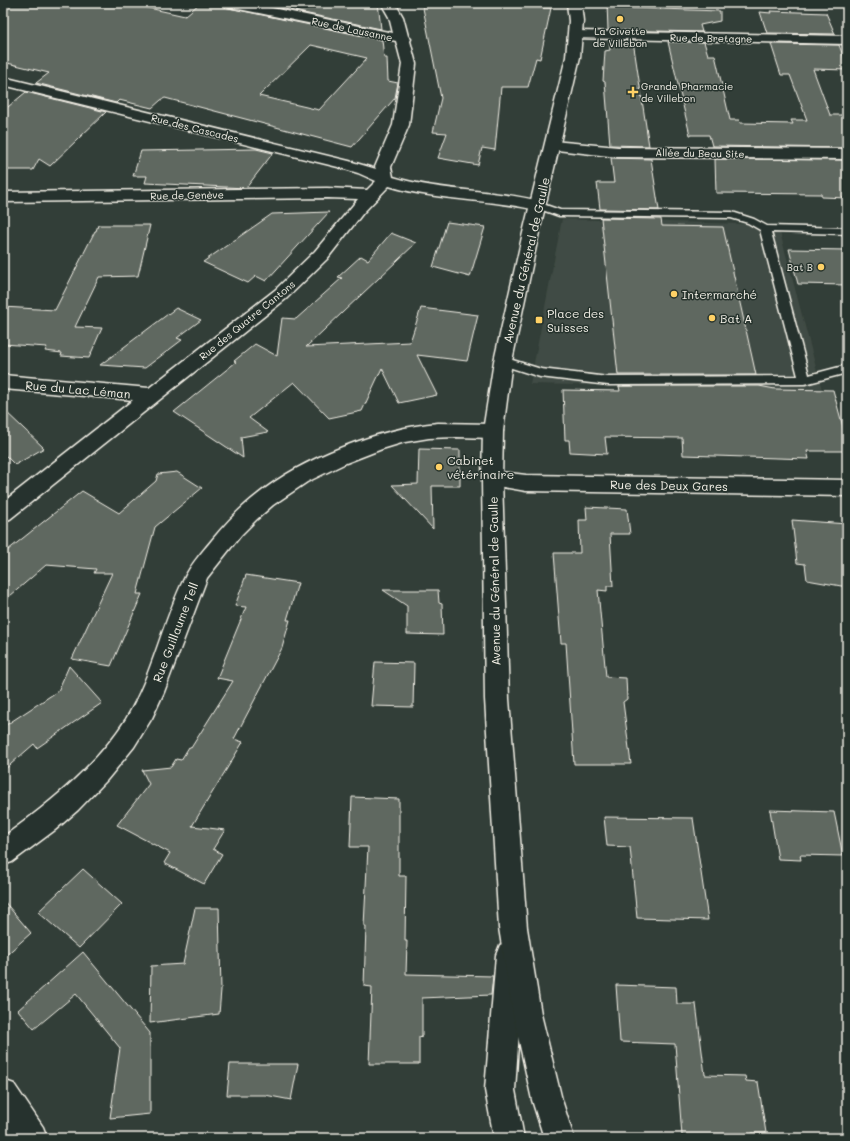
<svg xmlns="http://www.w3.org/2000/svg" width="850" height="1141" font-family="Mali,sans-serif">
	<rect width="100%" height="100%" fill="#323e38"/>
	<filter id="ink" filterUnits="userSpaceOnUse"><feTurbulence type="fractalNoise" baseFrequency=".025" numOctaves="2"/><feDisplacementMap in="SourceGraphic" scale="8" xChannelSelector="R" yChannelSelector="G"/><feConvolveMatrix kernelMatrix="1 2 1 2 8 2 1 2 1" color-interpolation-filters="sRGB"/></filter>
	<g filter="url(#ink)">
		<path fill="#404b44" d="M562,219L778,225L822,390L530,384Z"/>
		<path fill="#5f6861" stroke="#f4f1e8" fill-rule="evenodd" d="M3,3H126L185,16L200,3H221L224,7L382,40L384,58H387L388,81L398,83L395,98L352,147L165,98L161,100L152,108L119,100L116,103L36,83L49,73L3,62ZM311,45L367,58L319,110L259,96Z
			M255,3H378L381,29Z
			M422,3H544L543,8H551L540,59L536,58L528,87H501L495,150L482,148L478,165L438,158L447,133L433,132L441,98Z
			M607,3H631L632,8L720,11V21L700,25L702,32L608,30Z
			M770,11L826,13L835,34L767,33L760,12L771,13Z
			M609,40L633,41L649,146L610,145L605,82L603,81L605,51L610,50Z
			M668,42H704L708,55H715L730,120H739L740,123L793,124L791,120H807L790,75H781L771,44L839,45L847,66V70L813,69L830,115H847V148L712,146L709,135H690Z
			M26,92L106,112L50,166L39,159L33,170H3V111Z
			M256,149L273,153L246,188L145,183L147,176H133L141,151Z
			M611,158L651,159L659,210L600,209L597,183H614Z
			M715,159L847,160V198L822,197L821,194L716,193Z
			M329,212L266,281L256,276L248,283L203,262L272,214Z
			M601,218L661,219L662,226L723,227L756,375H618Z
			M447,222L485,227L470,277L433,267Z
			M98,225H150L138,276L99,277L75,327L102,328L89,358L61,356L62,353L45,351L47,347L3,344V307L55,310L95,231H96Z
			M391,233L416,243L306,347L410,342L421,308L478,315L467,361L417,355L437,395L399,403L382,368L362,411L329,418L294,382L249,418L268,432L241,437L243,458L174,412L236,362L234,361L255,344L277,356L282,318L296,319L342,278L338,277L361,256L368,260Z
			M789,249L847,250V285L798,284Z
			M176,308L201,320L177,338L182,340L145,368L100,365Z
			M619,386H759L775,389L833,390L847,442V451H807L809,459L683,455L682,438L605,437L607,454L570,452L569,440H565L563,390L620,391Z
			M3,409L44,448L15,465L3,453Z
			M419,449L460,450V486H432L433,529L392,485L418,484Z
			M177,472L202,488L155,527L137,594H142L111,666L72,659L112,573H94L96,569L46,565L3,602V554L82,491L119,513L156,481L158,474Z
			M586,507L627,509L630,534H610L613,586H607V591L598,590L606,677L626,678L627,699L623,702L631,764H574L566,643H561L554,553H580L579,520H587Z
			M792,520L847,524V587L807,580L805,564L797,563Z
			M246,575L298,583L287,620H290L282,648L234,739L243,742L192,826L225,830L213,849L222,854L204,884L164,863L170,853L117,825L149,784L142,770L171,767L176,759L181,760L189,747L191,748L233,681L217,678L246,607L235,606Z
			M383,590H438L439,603L442,604L443,635L407,634V606Z
			M375,662L414,663L413,707L371,706Z
			M69,666L102,703L37,748L34,744L3,771V727L58,691Z
			M352,797L399,799V876H406L405,941H407L406,974L493,976L491,995L422,998V1036L419,1037V1064H369L372,987L364,986L366,926H364L368,847H350Z
			M770,810L834,812L843,856L800,855L801,860L778,859Z
			M604,817L693,818L708,920L637,918L630,847L607,846Z
			M83,869L122,904L79,948L38,912Z
			M3,900L31,933L3,958Z
			M195,908H219L221,990L219,1014L150,1023L151,966L183,964Z
			M83,952L150,1033V1114L110,1118L120,1048L76,994L34,1029L18,1010Z
			M616,985L676,987L677,1004H696L705,1075L745,1076L746,1081L758,1082L766,1133H752L753,1138L682,1136L675,1044L620,1042Z
			M230,1064H298L291,1100L265,1095H227Z"/>
		<g fill="none" stroke-linecap="round" stroke-linejoin="round">
			<defs>
				<path id="service" d="M537,202L560,210L732,212L754,219L767,226L847,228V234L771,232L809,375L847,365V373L805,384L608,385L540,377L499,364L497,361L499,358L503,357L541,369L608,377L798,376L760,230L748,223L731,218L559,216L534,207L532,205L534,203Z"/>
				<path id="minor" d="M222,3H248L393,33L389,17L381,3H395L403,17L408,36L411,39L410,41L416,64L409,125L391,167L393,177C441,192 494,189 543,202L545,205L543,208C532,211 521,206 510,205C470,199 427,198 389,186L363,213L327,259L287,298L10,519L3,521V502L133,400L3,389V375L149,388L275,290L315,251L358,199L327,198L3,202V192L327,188L367,190L376,181L358,173L338,167L3,85V77L349,161L376,169L375,167L393,125L402,64L396,41L229,7L224,6Z
					M576,31L847,36V44L571,38L569,35L571,32Z
					M553,141L618,147L847,149V159L618,157L548,149L545,146L548,143Z
					M438,423L493,424L500,426L503,431L500,436L493,438L456,437L429,438L405,442L382,449L346,463L307,482L273,505L257,519L241,535L207,578L164,692L152,718L134,747L107,780L78,810L55,830L12,862L3,865V837C49,804 95,767 126,719C153,674 162,622 186,575C193,562 203,551 212,540C226,523 240,508 257,495C302,458 380,428 438,423Z
					M492,471L526,475L847,480V496L526,491L485,484L482,479L485,474Z
					M3,1080L14,1084L43,1127L47,1138H14L3,1122Z"/>
				<path id="tertiary" d="M510,941L520,945L524,955L515,1090L524,1138H494L485,1090L496,955L500,945Z"/>
				<path id="secondary" d="M567,3H581L583,21L580,57L538,237L512,361L503,431L502,479L509,699L527,928L541,1014L562,1100L574,1138H544L532,1100L513,1014L499,928L485,699L482,479L483,431L494,361L522,237L566,57L569,21Z"/>
			</defs>
			<use href="#service" stroke="#f4f1e8" stroke-width="3"/>
			<use href="#minor" stroke="#f4f1e8" stroke-width="3"/>
			<use href="#tertiary" stroke="#f4f1e8" stroke-width="3"/>
			<use href="#secondary" stroke="#f4f1e8" stroke-width="3"/>
			<use href="#service" fill="#26332d" fill-rule="evenodd"/>
			<use href="#minor" fill="#26332d" fill-rule="evenodd"/>
			<use href="#tertiary" fill="#26332d" fill-rule="evenodd"/>
			<use href="#secondary" fill="#26332d" fill-rule="evenodd"/>
		</g>
	</g>
	<g fill="#ffd166" stroke="#26332d" stroke-width="1.5">
		<circle cx="620" cy="19" r="4"/>
		<path d="M631 86h4v4h4v4h-4v4h-4v-4h-4v-4h4z"/>
		<circle cx="821" cy="267" r="4"/>
		<circle cx="674" cy="294" r="4"/>
		<circle cx="712" cy="318" r="4"/>
		<rect x="535" y="316" width="8" height="8" rx="2"/>
		<circle cx="439" cy="467" r="4"/>
	</g>
	<g text-anchor="middle" dominant-baseline="central" stroke-width="3" stroke-linejoin="round" paint-order="stroke">
		<g font-size="10" fill="#f4f1e8" stroke="#26332d">
			<text transform="translate(352 29) rotate(12)">Rue de Lausanne</text>
			<text transform="translate(711 38) rotate(1)">Rue de Bretagne</text>
			<text transform="translate(195 128) rotate(14)">Rue des Cascades</text>
			<text transform="translate(700 153) rotate(1)">Allée du Beau Site</text>
			<text transform="translate(187 195) rotate(-1)">Rue de Genève</text>
			<text transform="translate(247 320) rotate(-39)">Rue des Quatre Cantons</text>
		</g>
		<g font-size="10" fill="#f4f1e8" stroke="#26332d">
			<text x="620" y="31">La Civette<tspan x="620" dy="12">de Villebon</tspan></text>
			<text x="641" y="86" text-anchor="start">Grande Pharmacie<tspan x="641" dy="12">de Villebon</tspan></text>
			<text x="813" y="267" text-anchor="end">Bat B</text>
		</g>
		<g font-size="12" fill="#f4f1e8" stroke="#26332d">
			<text transform="translate(526 260) rotate(-77)">Avenue du Général de Gaulle</text>
			<text transform="translate(78 389) rotate(5)">Rue du Lac Léman</text>
			<text transform="translate(669 485) rotate(1)">Rue des Deux Gares</text>
			<text transform="translate(494 581) rotate(-91)">Avenue du Général de Gaulle</text>
			<text transform="translate(175 632) rotate(-69)">Rue Guillaume Tell</text>
		</g>
		<g font-size="12" fill="#f4f1e8" stroke="#26332d" text-anchor="start">
			<text x="682" y="294">Intermarché</text>
			<text x="547" y="313">Place des<tspan x="547" dy="14">Suisses</tspan></text>
			<text x="720" y="318">Bat A</text>
			<text x="447" y="460">Cabinet<tspan x="447" dy="14">vétérinaire</tspan></text>
		</g>
	</g>
	<rect width="850" height="1141" fill="none" stroke="#26332d" stroke-width="16"/>
	<rect x="8" y="8" width="834" height="1125" fill="none" stroke="#f4f1e8" stroke-width="1.5" filter="url(#ink)"/>
</svg>
